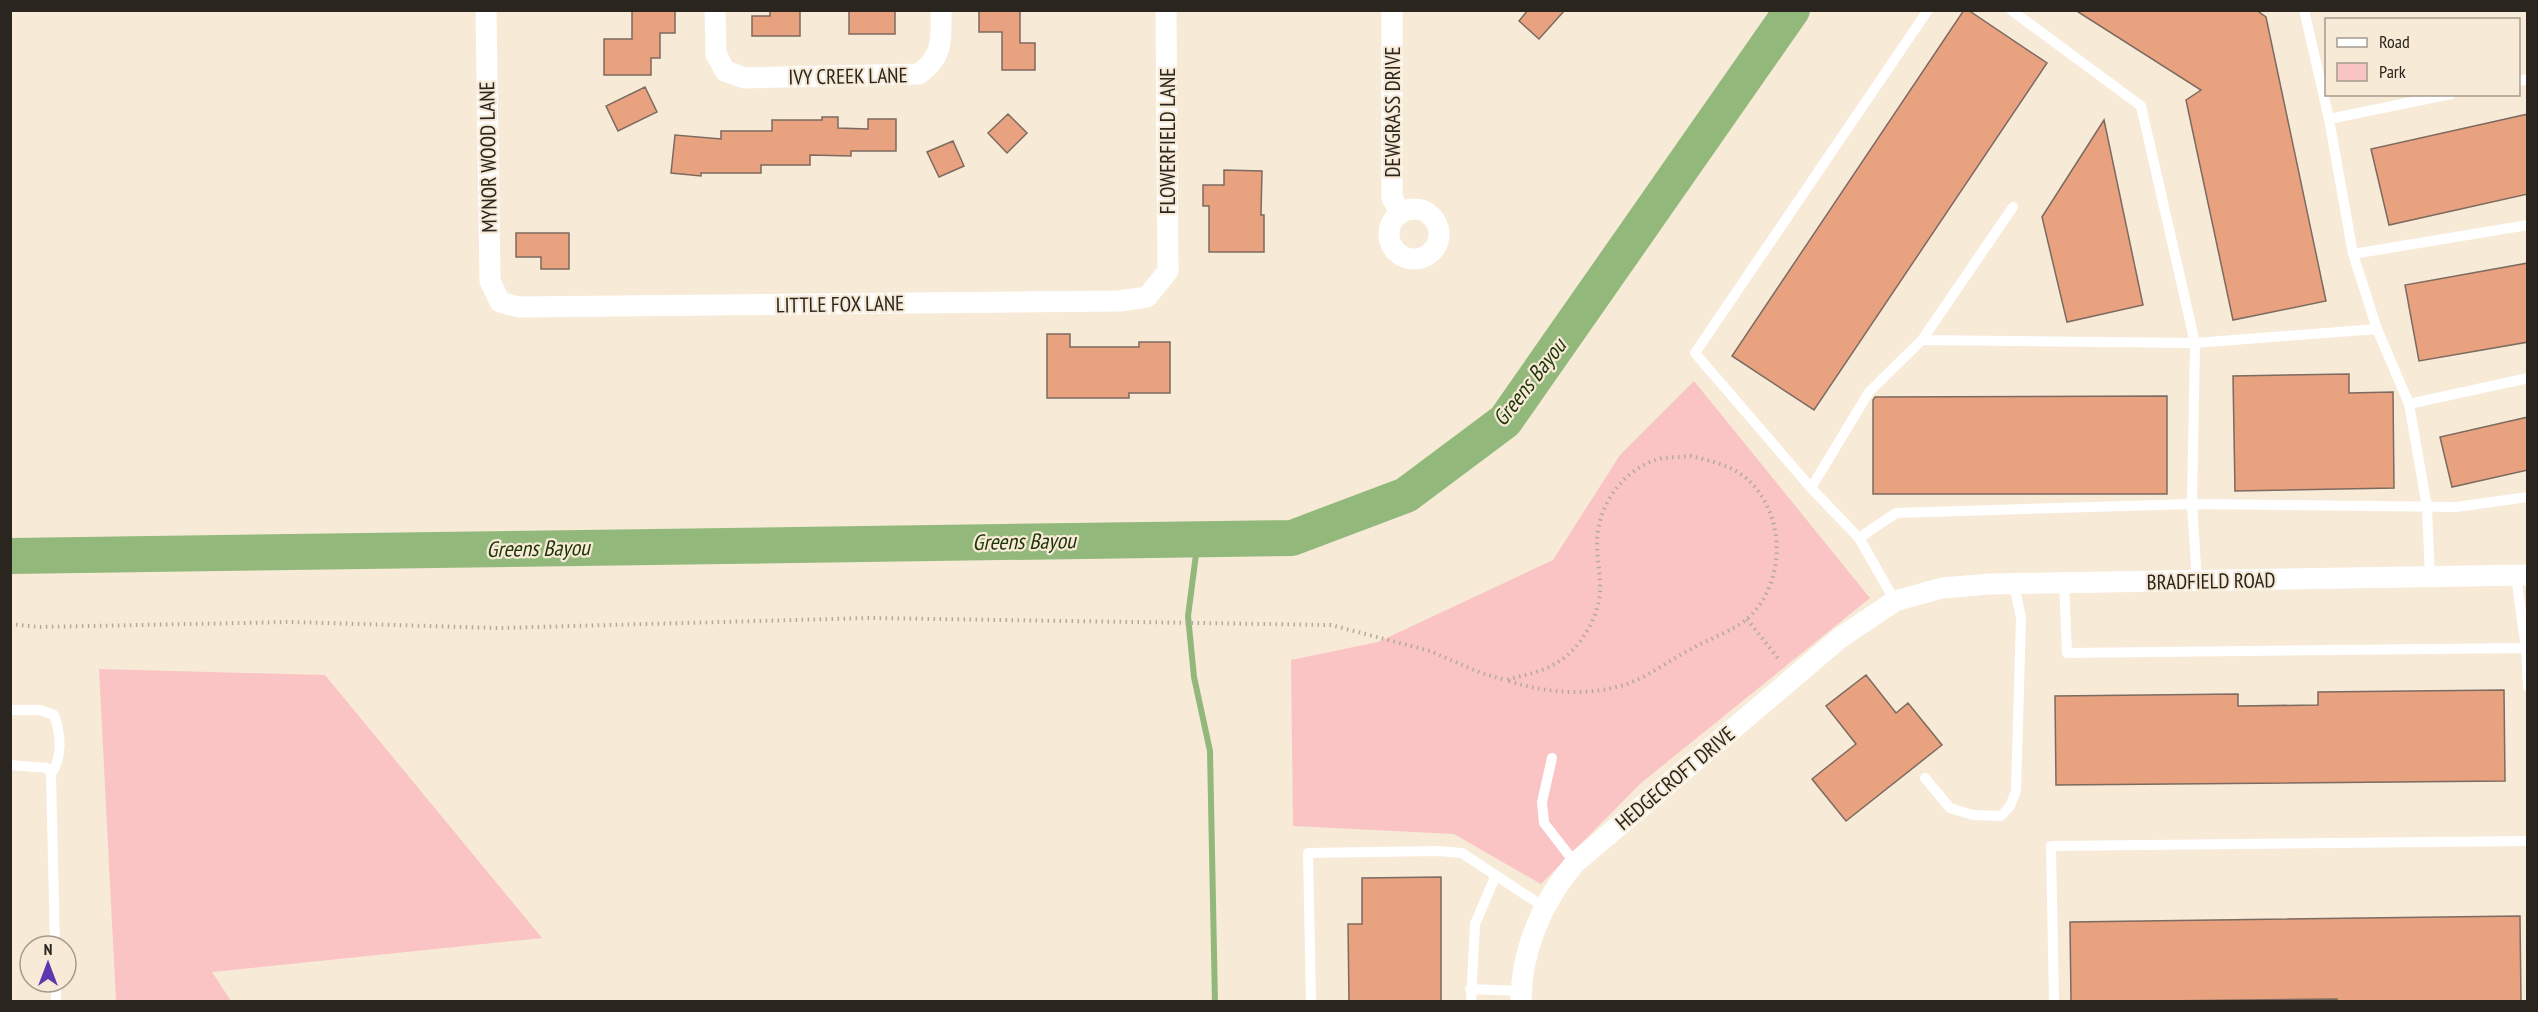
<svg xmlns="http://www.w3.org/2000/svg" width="2538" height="1012" font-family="'PT Sans Narrow',sans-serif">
	<rect width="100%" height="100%" fill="#f7ead7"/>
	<path fill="#fac4c4" d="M1694,381L1870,598L1641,783L1541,884L1454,834L1293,826L1291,660L1378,642L1553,560L1620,455Z
		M99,669L325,675L542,938L212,972L231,1001H116Z"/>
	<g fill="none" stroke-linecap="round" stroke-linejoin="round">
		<path stroke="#92b97b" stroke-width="6" d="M1198,539L1188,616L1194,677L1210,751L1215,1002"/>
		<path stroke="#92b97b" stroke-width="36" d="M10,556L1292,538L1406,495L1505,421L1792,10"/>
	</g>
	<path fill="#e8a27f" stroke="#7d6a60" stroke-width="1.5" d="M632,10H675V33H660V58H651V75H604V39H632Z
		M770,10H800V36H752V16H770Z
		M849,10H895V34H849Z
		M979,10H1020V43H1035V70H1002V32H979Z
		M1528,10H1565L1539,39L1519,21Z
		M1964,10H1968L2047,63L1814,410L1732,356Z
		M2075,10H2256L2266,17L2326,301L2233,320L2186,100L2201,90Z
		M645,87L657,112L618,131L606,106Z
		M1008,114L1027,133L1007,153L988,133Z
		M2528,114V194L2389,225L2371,149Z
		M822,117H838V128L868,129V119H896V151H851V156L810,155V165H761V173H701V176L671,173L675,135L721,139V131H772V120H822Z
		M2104,120L2143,305L2067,322L2042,217Z
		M953,141L964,166L939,177L927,152Z
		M1224,170L1262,171L1261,215H1264V252H1209V206H1203V185H1224Z
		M516,233H569V269H541V257H516Z
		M2528,263V342L2419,361L2405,285Z
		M1047,334H1070V347H1139V342H1170V393H1129V398H1047Z
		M2349,374V393L2393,392L2394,488L2235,491L2233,376Z
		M2167,396V494H1873V400L1875,397Z
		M2528,417V470L2452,487L2440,437Z
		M1866,675L1896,713L1908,703L1942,745L1846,821L1812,779L1856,744L1826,706Z
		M2504,690L2505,781L2056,785L2055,696L2238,694V706L2318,705V692Z
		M1441,877V1002H1349L1348,924H1362V878Z
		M2520,916L2521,1002H2337V999L2071,1002L2070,922Z"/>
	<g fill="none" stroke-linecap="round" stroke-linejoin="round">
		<path stroke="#b4aa9b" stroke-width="4" stroke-dasharray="1.5 4.5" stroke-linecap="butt" d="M1690,456C1709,460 1729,465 1745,477C1786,512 1788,582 1747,619C1734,630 1707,640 1691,649C1670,660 1649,676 1627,684C1587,697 1544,693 1506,680C1524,675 1543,672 1558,662C1580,649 1598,618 1600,593C1601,576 1597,560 1597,543C1597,505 1625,466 1663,458C1672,457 1681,457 1690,456Z
			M1747,619L1780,661
			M10,624L39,627L291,622L499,628L869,618L1331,625L1430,651L1481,673L1506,680"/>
		<path stroke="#fff" stroke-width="10" d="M2011,10L2141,106L2195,343L2192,504L2197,581
			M2304,10L2329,119L2353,254L2377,329
			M2518,81L2528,79
			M2329,119L2451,94
			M2353,254L2528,225
			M1922,340L2013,207
			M2409,404L2528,378
			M1811,488L1869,392L1922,340L2195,343L2377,329L2409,404L2427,507L2430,578
			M1859,538L1896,513L2192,504L2456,507L2528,497
			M2516,577L2526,648L2528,687
			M2064,583L2067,653L2526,648
			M1895,601L1859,538L1811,488L1695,353L1928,10
			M10,710H40L54,715C61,734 63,757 51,774
			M1552,758L1542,802L1544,823L1575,863
			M10,765L47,768L51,774L55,946
			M1925,778L1950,808L1973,815L2001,816L2010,806L2016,791L2021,618L2014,584
			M56,982V1002
			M1470,989L1521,991
			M1311,1002L1308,853L1438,851L1462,853L1544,907
			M1471,1002L1475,924L1496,875
			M2054,1002L2051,846L2528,841"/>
		<path stroke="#fff" stroke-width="21" d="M486,10L490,281L500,302L518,307L1119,301L1147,297L1168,271L1166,10
			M715,10L716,54L725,71L745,78L919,74C944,56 941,39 941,10
			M1392,10V198L1400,212
			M1389 234a25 25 0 1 1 50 0a25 25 0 1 1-50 0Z
			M1521,1002C1521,951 1542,901 1575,863L1840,638L1895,601L1942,588L1990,584L2528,575"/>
	</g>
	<g text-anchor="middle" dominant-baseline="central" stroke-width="4.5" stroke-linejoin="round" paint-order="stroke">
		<g font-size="21" fill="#2a251e" stroke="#f7ead7">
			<text transform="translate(848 76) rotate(-1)">IVY CREEK LANE</text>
			<text transform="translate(1392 112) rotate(-90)">DEWGRASS DRIVE</text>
			<text transform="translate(1167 141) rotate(-90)">FLOWERFIELD LANE</text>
			<text transform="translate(488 157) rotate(-91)">MYNOR WOOD LANE</text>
			<text transform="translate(840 304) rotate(-1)">LITTLE FOX LANE</text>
			<text transform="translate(2211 581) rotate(-1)">BRADFIELD ROAD</text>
			<text transform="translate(1675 778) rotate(-40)">HEDGECROFT DRIVE</text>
		</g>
		<g font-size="22" font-style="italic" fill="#1b3406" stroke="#f7ead7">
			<text transform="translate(1529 382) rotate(-52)">Greens Bayou</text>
			<text transform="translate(1024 541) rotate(-1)">Greens Bayou</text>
			<text transform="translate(538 548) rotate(-1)">Greens Bayou</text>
		</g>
	</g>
	<rect width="2538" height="1012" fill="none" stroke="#2a251e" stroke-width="24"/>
	<rect x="2325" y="18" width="195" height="78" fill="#f7ead7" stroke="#a59b8d" stroke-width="1.5"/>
	<rect x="2337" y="38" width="30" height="9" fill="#ffffff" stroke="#a59b8d" stroke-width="1.5"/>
	<text x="2379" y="48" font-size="18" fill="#2a251e">Road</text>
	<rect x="2337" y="63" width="30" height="18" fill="#fac4c4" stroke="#a59b8d" stroke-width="1.5"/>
	<text x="2379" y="78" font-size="18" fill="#2a251e">Park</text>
	<g transform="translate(48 964)"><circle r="28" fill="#f7ead7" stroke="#a59b8d" stroke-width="1.5"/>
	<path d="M0-4.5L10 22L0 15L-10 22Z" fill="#5d38b0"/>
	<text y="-9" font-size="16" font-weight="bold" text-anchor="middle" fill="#2a251e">N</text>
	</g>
</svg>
